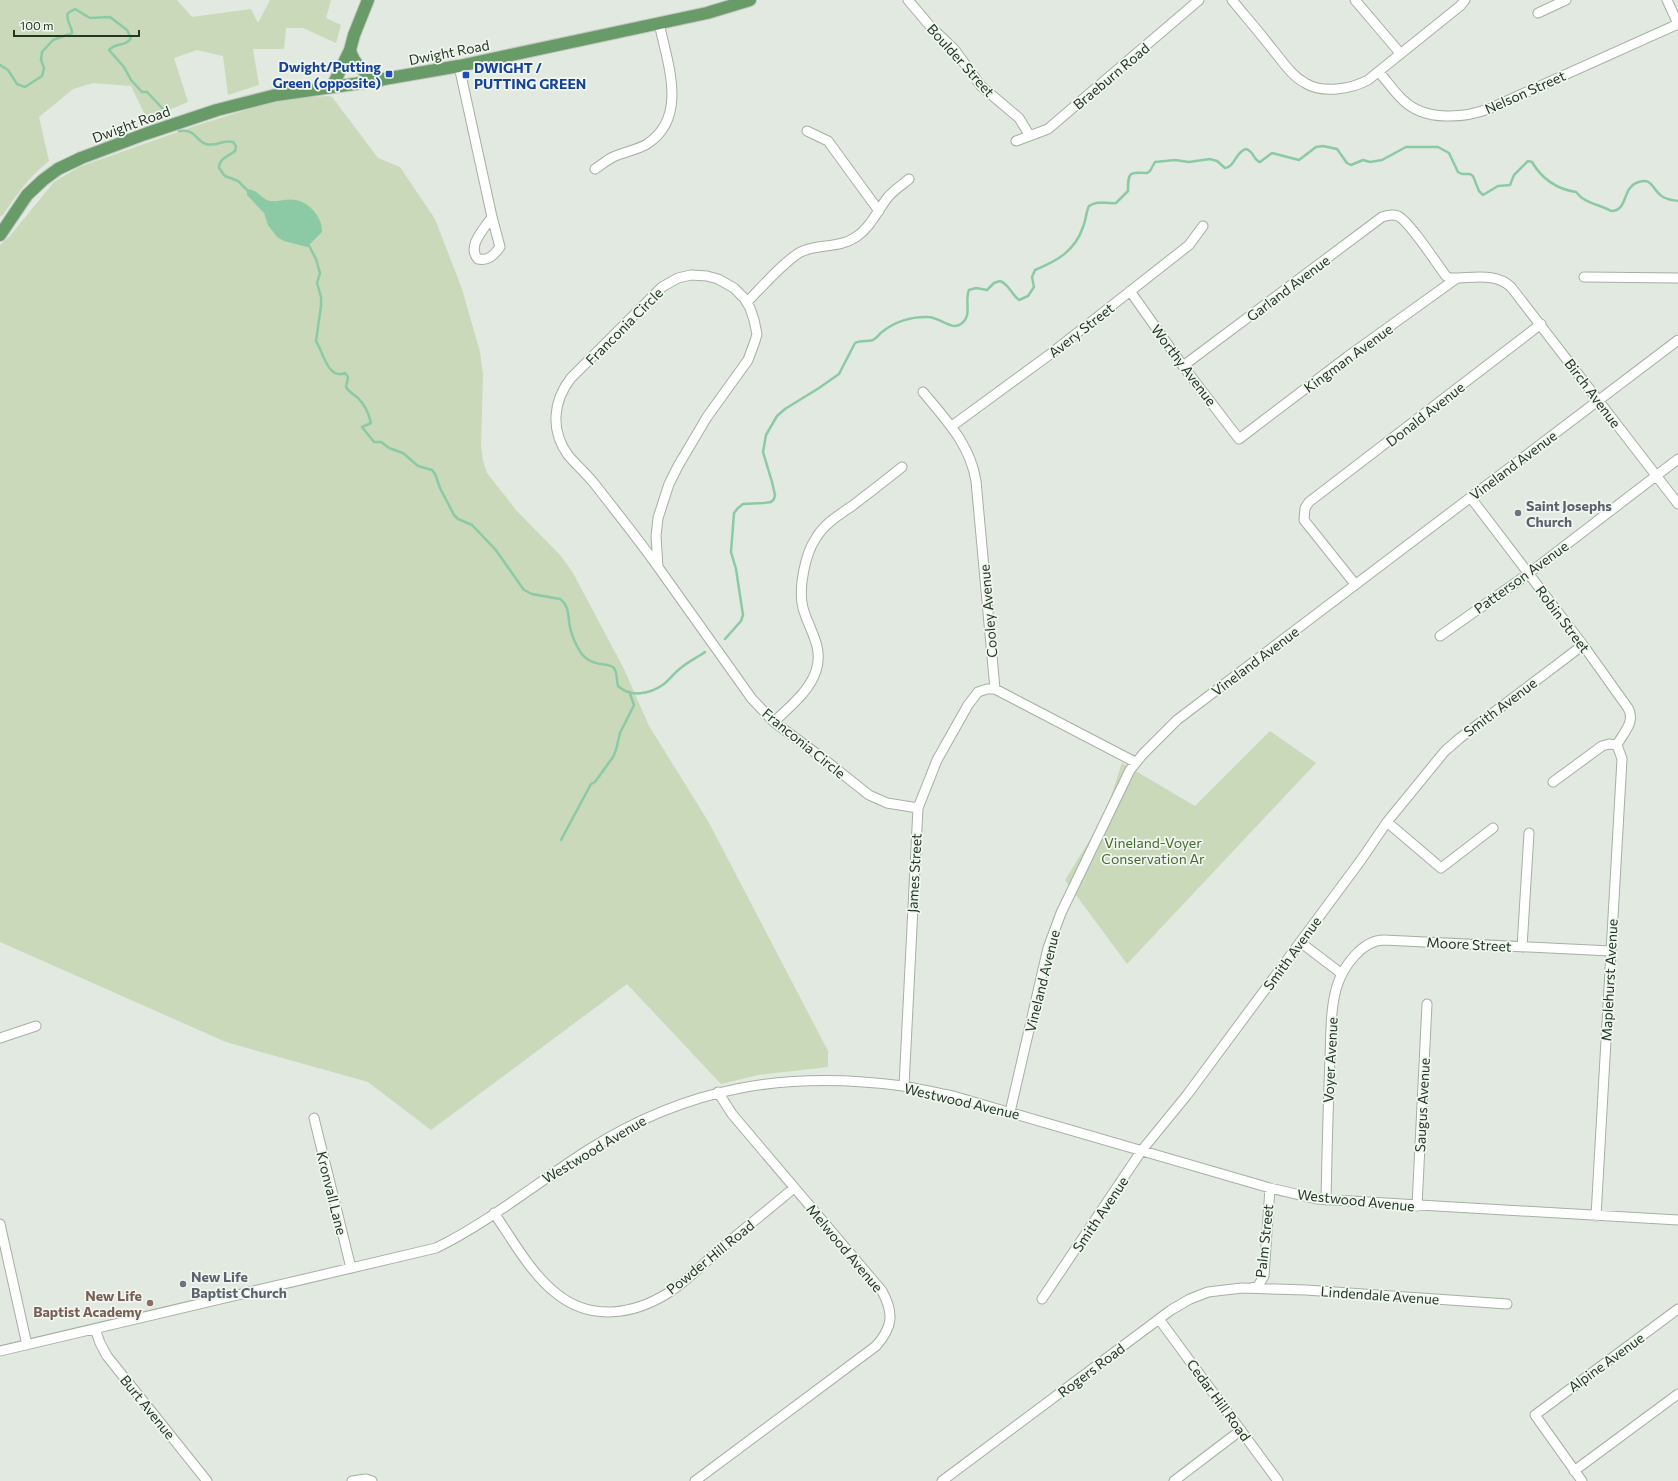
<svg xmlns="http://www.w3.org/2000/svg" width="1678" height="1481" font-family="Commissioner,sans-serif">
	<rect width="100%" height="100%" fill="#e2e9e0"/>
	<path fill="#c9d9ba" d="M0,0H177L192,17L251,9L258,23L270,0H331L326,18L341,25L336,43L303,28H286L284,49H253L259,85L228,95L223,56L197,50L174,58L188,102L147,119L131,86L93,83L73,89L39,117L49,161C28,178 17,194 3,215L0,217Z
		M328,96L332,97L378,158L400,167L435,219L462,289L480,352L483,374L481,446L483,461L487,473L516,510L561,556L573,573L624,669L649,726L708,821L828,1051V1067L758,1075L721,1084L627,984L431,1130L368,1082L226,1042L0,942V245L9,237L54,182L79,167L192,127L274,101L292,98Z
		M1270,731L1316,763L1127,964L1065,880L1104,817L1122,763L1195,806Z"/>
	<path fill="#8ccaa5" d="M247,189C259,190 262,200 271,201C279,202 288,198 296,200C310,203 323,218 322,232L307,247L284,241L277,237L268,225L264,213L247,195Z"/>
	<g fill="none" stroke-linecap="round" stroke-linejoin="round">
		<path stroke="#8ccaa5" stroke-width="2.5" d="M0,65L8,70L17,84L25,87L42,76L44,68L41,60L42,52L53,40L72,33C72,25 65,21 68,13L75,9L90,18L110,17L127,30L131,38C126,47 116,42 109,50L124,67L131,80L142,92H147L164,110
			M179,131C197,129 195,141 206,144C216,147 224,139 233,142L236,146L235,151C228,157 219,158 219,168L225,176L238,181L248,191
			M307,242L316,259L320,273L317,283L321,297V306L316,341C323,352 328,380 345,373L348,377L346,387C349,392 353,394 358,398C364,404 369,414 371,423L362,427L374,442H381L389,448L403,453L418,466L432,470L435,474L440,488L454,515L458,519L472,525L495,549L524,590L532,594L560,599C571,607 567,619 571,631C573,638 577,647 581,653C592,668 610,662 614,668C618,674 616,680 618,686C631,698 650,694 664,684C670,679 675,672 682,667C689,661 698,657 705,652
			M725,639L741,621L743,615L736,569L731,552L734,513L738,508L743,504L764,503L771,502L774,499L775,495L772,482L763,452L766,435L777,416L785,409L819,388L839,374L855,343C861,340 867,342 873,340C877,338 879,334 882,332C894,322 912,316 928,317C940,317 951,331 961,324C973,315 964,302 969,290L976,288L987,290L994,283L1000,281C1009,284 1011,294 1019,300L1028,296L1034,287L1032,277L1035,270C1057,261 1075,251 1083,227C1086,220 1086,212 1089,206C1098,200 1105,204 1116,203L1128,191C1128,172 1129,172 1147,173L1150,171L1155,162L1175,160L1189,162L1210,159L1217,161L1225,168C1236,166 1235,152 1246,149C1254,151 1253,160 1260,162L1272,153L1299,160L1316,147L1323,146L1337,149L1347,163L1351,165L1363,160L1370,162L1382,160L1406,147H1438L1449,153L1458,172L1462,174H1470L1473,176L1479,191L1483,195L1498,186L1510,185L1514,175L1528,161L1532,162C1542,179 1556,189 1576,192C1585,204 1599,204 1611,211C1628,211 1622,189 1636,183C1654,176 1651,190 1663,197C1668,200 1673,200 1678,201
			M561,840L591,784L595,782L613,757L616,750L620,733L634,705L630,694"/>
		<defs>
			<path id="minor" d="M908,0L930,26L954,49L981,86L1019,118L1030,136
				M1232,0C1246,17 1260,33 1273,50C1283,62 1292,76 1305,83C1323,94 1351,89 1368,80L1460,6L1465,0
				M1355,0L1400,53
				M1538,13L1566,0
				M459,66L492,217C485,228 466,246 478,259C489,261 494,255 500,247L492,217
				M1379,72C1387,81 1394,92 1403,100C1425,122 1465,118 1491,108L1678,24L1667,0
				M807,131L828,141L879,211
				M1016,141L1048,129L1199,0
				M595,169C601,165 607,160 613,157C624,152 637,150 647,144C689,117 667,62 659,23
				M1584,277L1678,278
				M1130,291L1183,366L1239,439L1347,357L1457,278
				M747,302C759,290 789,256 803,251C820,244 840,248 856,237C871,227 877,211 888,197C894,190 902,185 909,179
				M1183,366L1382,217C1388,215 1393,214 1398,216C1409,221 1437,264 1446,276L1450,278C1469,279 1494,271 1511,287L1678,504
				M923,392C946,420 970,444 976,481L995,689L1135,762
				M952,426L1049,355L1189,245L1203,226
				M1471,498L1583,645L1628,708C1636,722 1623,733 1617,745
				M658,567C639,540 617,513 597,487C588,475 577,466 568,455C550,430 553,401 571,378L662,287L678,278L691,275L707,276L718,279L734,288L744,298L750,308L754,320L757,334L755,341L748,360L707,417L678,466L669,484L658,518L656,536L658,567L752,699L774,722L825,760L869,795L887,803L918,808
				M1355,584L1304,520L1305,508L1309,502L1541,324
				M1440,636L1528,574L1678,459
				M774,722C789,707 809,692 816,671C824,647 809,630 803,608C798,589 805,554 816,538C824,524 839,515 852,506C869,493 886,480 902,467
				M1553,782L1602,746L1609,744L1617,745
				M1387,822L1441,868L1493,828
				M1300,942L1342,974
				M1522,947L1529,833
				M0,1038L36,1026
				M904,1086L918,808L937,760L968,705L978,692L987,689H995
				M1010,1112L1048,948L1061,913L1130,770L1143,754L1177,720L1678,340
				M314,1118L351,1268
				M1326,1200C1327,1153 1328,1106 1330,1059C1331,1035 1330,1009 1337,986C1343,967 1362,940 1384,940L1611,951
				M1417,1206L1427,1004
				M494,1213C512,1239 531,1274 557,1294C591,1321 633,1315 668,1293C686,1282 703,1264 719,1250C744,1229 769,1209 794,1188
				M1596,1216L1622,759L1617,745
				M0,1224L27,1345
				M1252,1288L1258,1286L1264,1276L1270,1188
				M1042,1299L1142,1150L1187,1095L1361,860L1387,822L1445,751L1460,738L1583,645
				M1159,1319L1278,1481
				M95,1329L100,1343L107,1356L207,1481
				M0,1351L436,1248C489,1222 538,1182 588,1150C687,1087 787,1070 903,1086C920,1089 936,1093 953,1096L1270,1188L1317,1199L1678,1220
				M1574,1471L1678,1394
				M352,1481L366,1479L372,1481
				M695,1481L876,1346C893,1327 894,1313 882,1291L732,1114L718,1092
				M942,1481L1171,1310L1190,1299L1208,1292L1242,1288L1306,1290L1507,1304
				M1174,1481L1241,1430
				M1582,1481L1535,1415L1678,1309"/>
			<path id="major" d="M368,0L354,35L350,50C354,66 366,74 381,80
				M332,87L350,50
				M0,235L27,195L43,180L58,169L81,158L145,134L217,110L276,95L361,83L459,66L707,13L750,0"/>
		</defs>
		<use href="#minor" stroke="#a5b0a3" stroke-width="11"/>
		<use href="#major" stroke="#c1c7c1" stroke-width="14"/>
		<use href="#minor" stroke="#fff" stroke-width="9"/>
		<use href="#major" stroke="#689b68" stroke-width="12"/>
	</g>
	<g fill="#1a4fb4" stroke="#f1f6f0" stroke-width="1.5">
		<rect x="385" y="70" width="8" height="8" rx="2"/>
		<rect x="462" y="71" width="8" height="8" rx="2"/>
	</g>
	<g fill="#6b7280" stroke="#f1f6f0" stroke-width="1.5">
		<circle cx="1518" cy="513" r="4"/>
		<circle cx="183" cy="1284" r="4"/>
	</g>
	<circle fill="#8d6e63" stroke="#f1f6f0" stroke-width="1.5" cx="150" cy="1303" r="4"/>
	<g text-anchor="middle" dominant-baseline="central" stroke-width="3.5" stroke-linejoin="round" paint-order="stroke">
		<g font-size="14" fill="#223822" stroke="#f1f6f0">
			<text transform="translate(449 52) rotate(-11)">Dwight Road</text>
			<text transform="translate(961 60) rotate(48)">Boulder Street</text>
			<text transform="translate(1111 76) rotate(-40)">Braeburn Road</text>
			<text transform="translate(1525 92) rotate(-24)">Nelson Street</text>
			<text transform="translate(131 124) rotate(-20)">Dwight Road</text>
			<text transform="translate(1288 288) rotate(-37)">Garland Avenue</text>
			<text transform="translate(624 326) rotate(-45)">Franconia Circle</text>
			<text transform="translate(1081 330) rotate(-38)">Avery Street</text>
			<text transform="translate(1348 358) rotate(-36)">Kingman Avenue</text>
			<text transform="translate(1184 365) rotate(53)">Worthy Avenue</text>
			<text transform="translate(1593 393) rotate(53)">Birch Avenue</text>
			<text transform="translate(1425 414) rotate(-38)">Donald Avenue</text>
			<text transform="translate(1513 465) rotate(-37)">Vineland Avenue</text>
			<text transform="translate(1521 577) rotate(-36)">Patterson Avenue</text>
			<text transform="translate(988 611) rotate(-95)">Cooley Avenue</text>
			<text transform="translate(1563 619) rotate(53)">Robin Street</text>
			<text transform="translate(1255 661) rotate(-37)">Vineland Avenue</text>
			<text transform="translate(1500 707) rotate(-37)">Smith Avenue</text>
			<text transform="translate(804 743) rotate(39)">Franconia Circle</text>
			<text transform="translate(914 873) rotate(-87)">James Street</text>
			<text transform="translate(1469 944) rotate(3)">Moore Street</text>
			<text transform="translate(1292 953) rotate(-54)">Smith Avenue</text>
			<text transform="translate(1609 980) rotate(-87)">Maplehurst Avenue</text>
			<text transform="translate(1042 981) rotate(-76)">Vineland Avenue</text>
			<text transform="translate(1330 1060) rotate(-87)">Voyer Avenue</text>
			<text transform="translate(962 1101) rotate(13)">Westwood Avenue</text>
			<text transform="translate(1422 1105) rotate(-87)">Saugus Avenue</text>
			<text transform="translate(594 1149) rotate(-31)">Westwood Avenue</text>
			<text transform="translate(332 1193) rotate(76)">Kronvall Lane</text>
			<text transform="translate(1356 1200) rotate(6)">Westwood Avenue</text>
			<text transform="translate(1100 1214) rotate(-56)">Smith Avenue</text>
			<text transform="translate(1264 1241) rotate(-84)">Palm Street</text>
			<text transform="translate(845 1248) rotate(50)">Melwood Avenue</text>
			<text transform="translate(710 1257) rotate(-39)">Powder Hill Road</text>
			<text transform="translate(1380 1295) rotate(4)">Lindendale Avenue</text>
			<text transform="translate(1606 1362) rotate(-36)">Alpine Avenue</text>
			<text transform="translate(1091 1370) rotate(-37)">Rogers Road</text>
			<text transform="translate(1219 1400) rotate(54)">Cedar Hill Road</text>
			<text transform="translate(148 1407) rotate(51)">Burt Avenue</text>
		</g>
		<g font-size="14" font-weight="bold" fill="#164399" stroke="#f1f6f0" text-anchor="end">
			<text x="381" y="66">Dwight/Putting<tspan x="381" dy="16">Green (opposite)</tspan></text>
			<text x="474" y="67" text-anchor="start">DWIGHT /<tspan x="474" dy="16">PUTTING GREEN</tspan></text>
		</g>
		<g font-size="14" font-weight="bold" fill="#5b616d" stroke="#f1f6f0" text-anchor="start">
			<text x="1526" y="505">Saint Josephs<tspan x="1526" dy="16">Church</tspan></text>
			<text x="191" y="1276">New Life<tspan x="191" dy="16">Baptist Church</tspan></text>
		</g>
		<g font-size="14" fill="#456b30" stroke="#f1f6f0">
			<text x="1153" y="842">Vineland-Voyer<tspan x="1153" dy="16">Conservation Ar</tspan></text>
		</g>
		<g font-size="14" font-weight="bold" fill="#785e54" stroke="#f1f6f0" text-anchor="end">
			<text x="142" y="1295">New Life<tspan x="142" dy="16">Baptist Academy</tspan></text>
		</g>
	</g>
	<path d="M14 30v6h125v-6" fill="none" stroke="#223822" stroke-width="2"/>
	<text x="20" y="30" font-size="12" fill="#223822" stroke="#f1f6f0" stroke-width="3" paint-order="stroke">100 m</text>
</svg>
